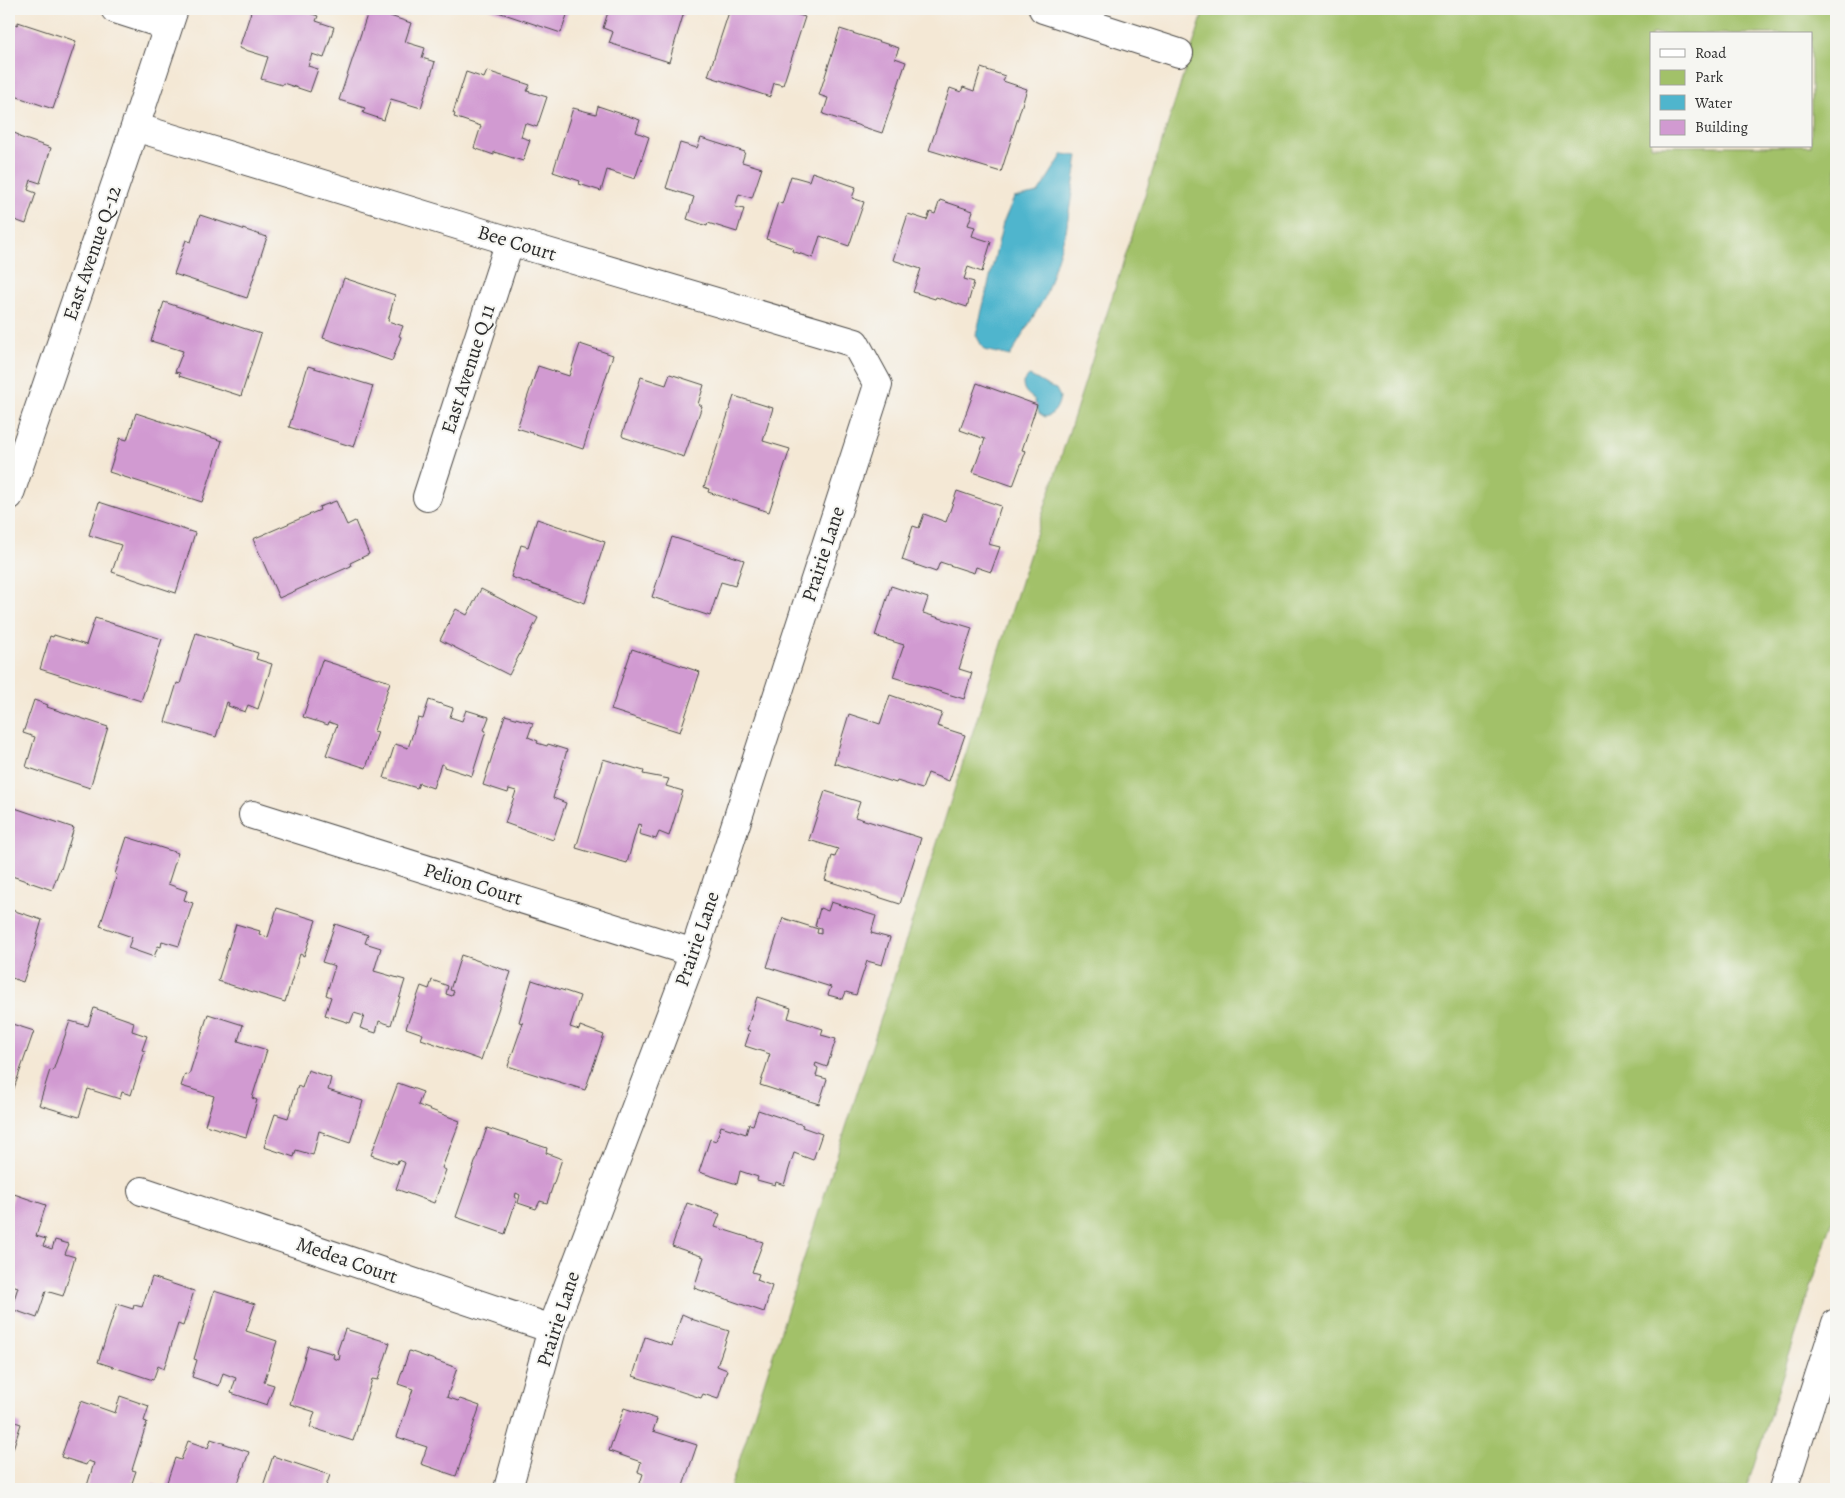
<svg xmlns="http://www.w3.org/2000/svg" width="1845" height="1498" font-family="Alegreya,serif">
	<rect width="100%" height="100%" fill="#f6f6f2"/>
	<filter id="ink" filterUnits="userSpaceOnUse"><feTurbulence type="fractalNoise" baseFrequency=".02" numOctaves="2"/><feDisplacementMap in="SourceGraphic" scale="10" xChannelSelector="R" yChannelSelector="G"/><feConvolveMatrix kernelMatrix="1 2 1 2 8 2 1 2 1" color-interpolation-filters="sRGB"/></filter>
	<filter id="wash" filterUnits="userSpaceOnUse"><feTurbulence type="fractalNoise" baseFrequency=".0096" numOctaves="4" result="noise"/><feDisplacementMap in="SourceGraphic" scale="20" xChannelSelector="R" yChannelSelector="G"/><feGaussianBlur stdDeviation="1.12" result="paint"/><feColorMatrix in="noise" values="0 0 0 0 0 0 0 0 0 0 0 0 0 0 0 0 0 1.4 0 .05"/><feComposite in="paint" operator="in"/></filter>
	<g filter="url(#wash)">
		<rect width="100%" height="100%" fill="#f4e8d5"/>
		<path fill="#a2c169" stroke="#66764a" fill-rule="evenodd" d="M1179,9H1836V1210L1746,1489H730L1202,17ZM1651,34H1811V146H1651Z"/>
		<path fill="#4fb5cd" stroke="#3d707c" d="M1063,154L1078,156L1066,231L1045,297L1010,356L984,350L976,335L1003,223L1014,198L1038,193Z
			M1029,376C1039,379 1045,386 1056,389L1060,397C1058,407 1055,414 1045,417L1039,413L1034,399C1027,394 1023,391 1023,382Z"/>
		<g id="blocks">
			<path fill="#d19ad1" d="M252,9H297L318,16L316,21L334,27L324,58L312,54L308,66L318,69L310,92L283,83L282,85L261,79L268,57L239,48Z
				M369,9L411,23L405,42L425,48L422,58L435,62L421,108L391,99L384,120L363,113L365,108L339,100Z
				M489,9H569L561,33Z
				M609,9H685L669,62L609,43L613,32L603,28Z
				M730,9H780L805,17L783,85L774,83L770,97L708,76Z
				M9,22L18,25V22L76,41L53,109L9,94Z
				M840,29L899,48L895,58L906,62L882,133L823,114L828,98L819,95Z
				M981,68L1005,76L1003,81L1027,89L1001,172L929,150L950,88L961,92L963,87L974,91Z
				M487,71L530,85L527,91L547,97L537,127L525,123L521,137L530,140L523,161L494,152V155L474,148L481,126L454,117L455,114L453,113L466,72L484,78Z
				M598,106L640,120L636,132L649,137L635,179L607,170L601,191L579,184L580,181L553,172L573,108L596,114Z
				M9,131L19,135V137L51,148L40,183L31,180L28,190L36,193L26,224L9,218Z
				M701,138L745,152L742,162L762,168L752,198L739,194L735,207L744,209L737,232L708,223L707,226L687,219L694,197L666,188L680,143L697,148Z
				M812,172L856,187L852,198L864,202L849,246L820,236L813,258L792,251L793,248L766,239L778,202L782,204L791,176L809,181Z
				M940,200L973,211L968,225L975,227L972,236L991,242L982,272L968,267L964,279L974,282L967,307L936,297L935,299L913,292L921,269L893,260L908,214L927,220L930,212L935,214Z
				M200,215L267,237L247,298L174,274L186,240L191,242Z
				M344,278L395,295L388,321L403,326L399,336L401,337L392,361L323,338Z
				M164,302L261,334L241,396L179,376L180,373L175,372L183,351L151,341Z
				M580,344L613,355L583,449L517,428L538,366L569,376Z
				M308,366L373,386L354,447L289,427Z
				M670,374L704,385L698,404L702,406L684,457L623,437L622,435L641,377L666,385Z
				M977,383L1037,405L1022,450L1026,451L1013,486L973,472L985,439L960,430Z
				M734,396L773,408L763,441L790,449L769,512L708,492L709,489L704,487Z
				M136,413L222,441L202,502L109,472L120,438L127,440Z
				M957,491L1001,506L988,544L1000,547L991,572L976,567L974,573L940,562L936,572L902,560L913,526L919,528L924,514L946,522Z
				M336,501L347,525L355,521L369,554L350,563L351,566L279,598L253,539L320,510L319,507Z
				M99,502L195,533L176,593L112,572L121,545L89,535Z
				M537,519L605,542L585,603L511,577L521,545L528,547Z
				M672,537L744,560L735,586L721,582L710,616L652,597Z
				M891,586L928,598L923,613L972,628L959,669L972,673L964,699L893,677L904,645L875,636Z
				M481,589L538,618L509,675L440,640L456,609L467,615Z
				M95,618L162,639L141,701L40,669L50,636L53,637L54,635L86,645Z
				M196,633L258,653L256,659L272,664L258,709L248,705L245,712L228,706L229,703L227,702L216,737L165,722L177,683L180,684Z
				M632,649L700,672L680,732L611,710Z
				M322,660L390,682L374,731L378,732L366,768L326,755L337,725L329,722L328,725L303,717Z
				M890,695L942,713L937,726L965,735L949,781L928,773L922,789L897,781L896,783L834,763L849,714L880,724Z
				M34,700L48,705L47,707L108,727L90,788L26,767L35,737L23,733Z
				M429,700L453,708L450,717L462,721L466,710L489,717L484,730L486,731L472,776L444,767V765L441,764L433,788L419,783L417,788L384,778L395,744L408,748L418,718L423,719Z
				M505,715L533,723L528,737L538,741L537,743L547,746L548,744L567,750L553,798L566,803L553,840L505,823L516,791L509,789L508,793L483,785Z
				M603,759L644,771L643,774L669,779L666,786L683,791L669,836L659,832L656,839L639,834L641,825L638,824L627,863L576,848Z
				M825,791L860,802L855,817L921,838L900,904L825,880L832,856L835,857L838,849L809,840Z
				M12,807L74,828L61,869L60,868L52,890L9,875V817Z
				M127,837L178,853L168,884L187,891L184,900L193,903L179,946L162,941L161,947L158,946L154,957L128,948L132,937L100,926L117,875L115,874Z
				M831,902L876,916L871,933L890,938L882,965L867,961L856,995L846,992L843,999L828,995L831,987L767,967L783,918L818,929L817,933L821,934V928L815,926L820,908L828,911Z
				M277,908L316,920L304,956L300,954L285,1002L218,981L236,924L260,931L259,934L268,937Z
				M9,909L42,920L36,940L37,941L23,982L9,977Z
				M335,924L368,935L365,943L381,948L374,971L405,980L391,1025L379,1021L376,1033L360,1028L364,1016L354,1013L350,1023L325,1015L331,997L326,995L335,966L322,962Z
				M461,955L511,972L481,1060L421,1039L423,1034L406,1028L421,986L429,989L432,980L448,986L446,994L452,996L454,991L450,990Z
				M532,980L580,996L570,1027L579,1030L580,1026L604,1035L585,1090L508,1066L523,1023L519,1022Z
				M757,997L791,1008L788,1018L823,1029L821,1035L836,1039L827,1067L816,1063L815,1066L818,1068L816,1076L827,1079L819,1104L760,1085L770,1054L745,1046L750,1031L747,1030Z
				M94,1008L134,1022L132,1031L147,1036L142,1050L145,1051L131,1095L122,1092L120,1099L88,1089L79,1117L39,1105L50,1070L53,1071L70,1021L88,1026Z
				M208,1014L243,1025L238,1041L267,1050L252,1098L257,1100L246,1137L205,1125L214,1096L181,1086L185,1074L189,1075Z
				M9,1023L34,1031L13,1091L9,1090Z
				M308,1070L331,1078L328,1090L363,1101L350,1143L324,1134L325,1133L319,1131L313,1155L296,1150L294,1157L264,1147L275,1114L288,1118L298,1086L302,1088Z
				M398,1083L423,1092L418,1105L460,1121L442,1168L446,1170L434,1203L396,1189L405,1163L398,1160L397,1164L371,1155Z
				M758,1110L803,1125L802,1127L822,1134L813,1160L794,1153L784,1185L776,1182L775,1185L757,1180L758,1177L740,1171L737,1184L699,1172L710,1139L716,1141L721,1126L746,1134L749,1124L753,1125Z
				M487,1128L547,1148L546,1153L562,1159L547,1203L540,1201L536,1209L518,1203L520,1195L516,1193L515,1198H517L505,1234L456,1217Z
				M14,1194L46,1205L36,1236L46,1239L43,1246L52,1249L55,1240L69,1244L65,1254L75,1257L63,1296L46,1291L37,1318L11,1309L18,1287L9,1284V1210Z
				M687,1203L720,1214L715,1227L763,1242L752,1272L759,1274L757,1280L772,1286L764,1312L694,1288L704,1257L672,1246Z
				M152,1277L194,1291L183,1326L178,1324L164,1369L158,1366L153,1380L98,1362L117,1304L133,1309L134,1305L142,1307Z
				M214,1291L255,1304L246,1331L277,1341L264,1382L274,1385L267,1405L231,1393L236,1378L223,1373L219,1386L192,1377L197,1360L194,1359Z
				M682,1314L691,1318V1319L729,1331L717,1366L727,1370L718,1399L703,1394L701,1398L633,1376L645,1337L672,1346Z
				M345,1329L390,1343L378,1380L372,1379L353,1441L310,1427L315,1412L290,1404L308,1346L334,1354L333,1358L339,1360L340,1355L337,1352Z
				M409,1351L457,1368L447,1397L458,1401L460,1399L480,1406L456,1476L421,1464L427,1447L397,1437L413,1389L398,1384Z
				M120,1396L149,1406L144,1421L147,1422L132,1470L136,1471L130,1489H86L94,1463L88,1461L86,1465L61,1457L81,1401L115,1413Z
				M624,1408L657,1419L653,1431L697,1445L682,1489H650L639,1486L643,1474L638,1472L641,1462L609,1451Z
				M9,1420L21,1424L9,1461Z
				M211,1439L249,1452L236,1489H152L153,1484L165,1488L175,1458L181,1460L188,1441L208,1448Z
				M273,1456L330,1475L325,1489H262Z"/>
		</g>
	</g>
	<g filter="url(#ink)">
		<use href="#blocks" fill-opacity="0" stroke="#494744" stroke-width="1"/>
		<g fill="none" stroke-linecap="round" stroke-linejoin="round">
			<defs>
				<path id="minor" d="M115,9L168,26
					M1043,9L1179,53
					M135,127L510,241L855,343L878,385L694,953L552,1329L508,1489
					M9,496L135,127L174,9
					M427,497L510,241
					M253,815L694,953
					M142,1191L552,1329"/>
				<path id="highway" d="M1783,1489L1836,1323"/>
			</defs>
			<use href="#minor" stroke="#494744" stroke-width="30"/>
			<use href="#highway" stroke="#494744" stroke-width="30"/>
			<use href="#minor" stroke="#fff" stroke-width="28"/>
			<use href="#highway" stroke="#fff" stroke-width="28"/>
		</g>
	</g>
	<g text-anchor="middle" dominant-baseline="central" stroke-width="4" stroke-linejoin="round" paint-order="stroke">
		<g font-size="20" fill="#2b2b2b" stroke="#f6f6f2">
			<text transform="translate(517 243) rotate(17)">Bee Court</text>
			<text transform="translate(92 253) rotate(-71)">East Avenue Q-12</text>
			<text transform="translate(468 369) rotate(-72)">East Avenue Q 11</text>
			<text transform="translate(823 554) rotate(-72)">Prairie Lane</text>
			<text transform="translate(473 884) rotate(17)">Pelion Court</text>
			<text transform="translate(697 939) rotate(-71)">Prairie Lane</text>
			<text transform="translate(347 1260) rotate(19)">Medea Court</text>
			<text transform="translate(558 1319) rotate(-72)">Prairie Lane</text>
		</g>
	</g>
	<rect width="1845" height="1498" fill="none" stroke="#f6f6f2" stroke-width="30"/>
	<rect x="1650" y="32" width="162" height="115" fill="#f6f6f2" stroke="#a5a5a2"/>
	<rect x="1660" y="49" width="25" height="8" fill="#ffffff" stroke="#a5a5a2"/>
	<text x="1695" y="58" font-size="15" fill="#2b2b2b">Road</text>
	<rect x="1660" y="70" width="25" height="15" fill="#a2c169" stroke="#a5a5a2"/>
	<text x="1695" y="82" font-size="15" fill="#2b2b2b">Park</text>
	<rect x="1660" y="95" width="25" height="15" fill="#4fb5cd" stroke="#a5a5a2"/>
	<text x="1695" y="108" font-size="15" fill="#2b2b2b">Water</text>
	<rect x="1660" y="120" width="25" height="15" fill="#d19ad1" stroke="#a5a5a2"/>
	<text x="1695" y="132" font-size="15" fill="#2b2b2b">Building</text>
</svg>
